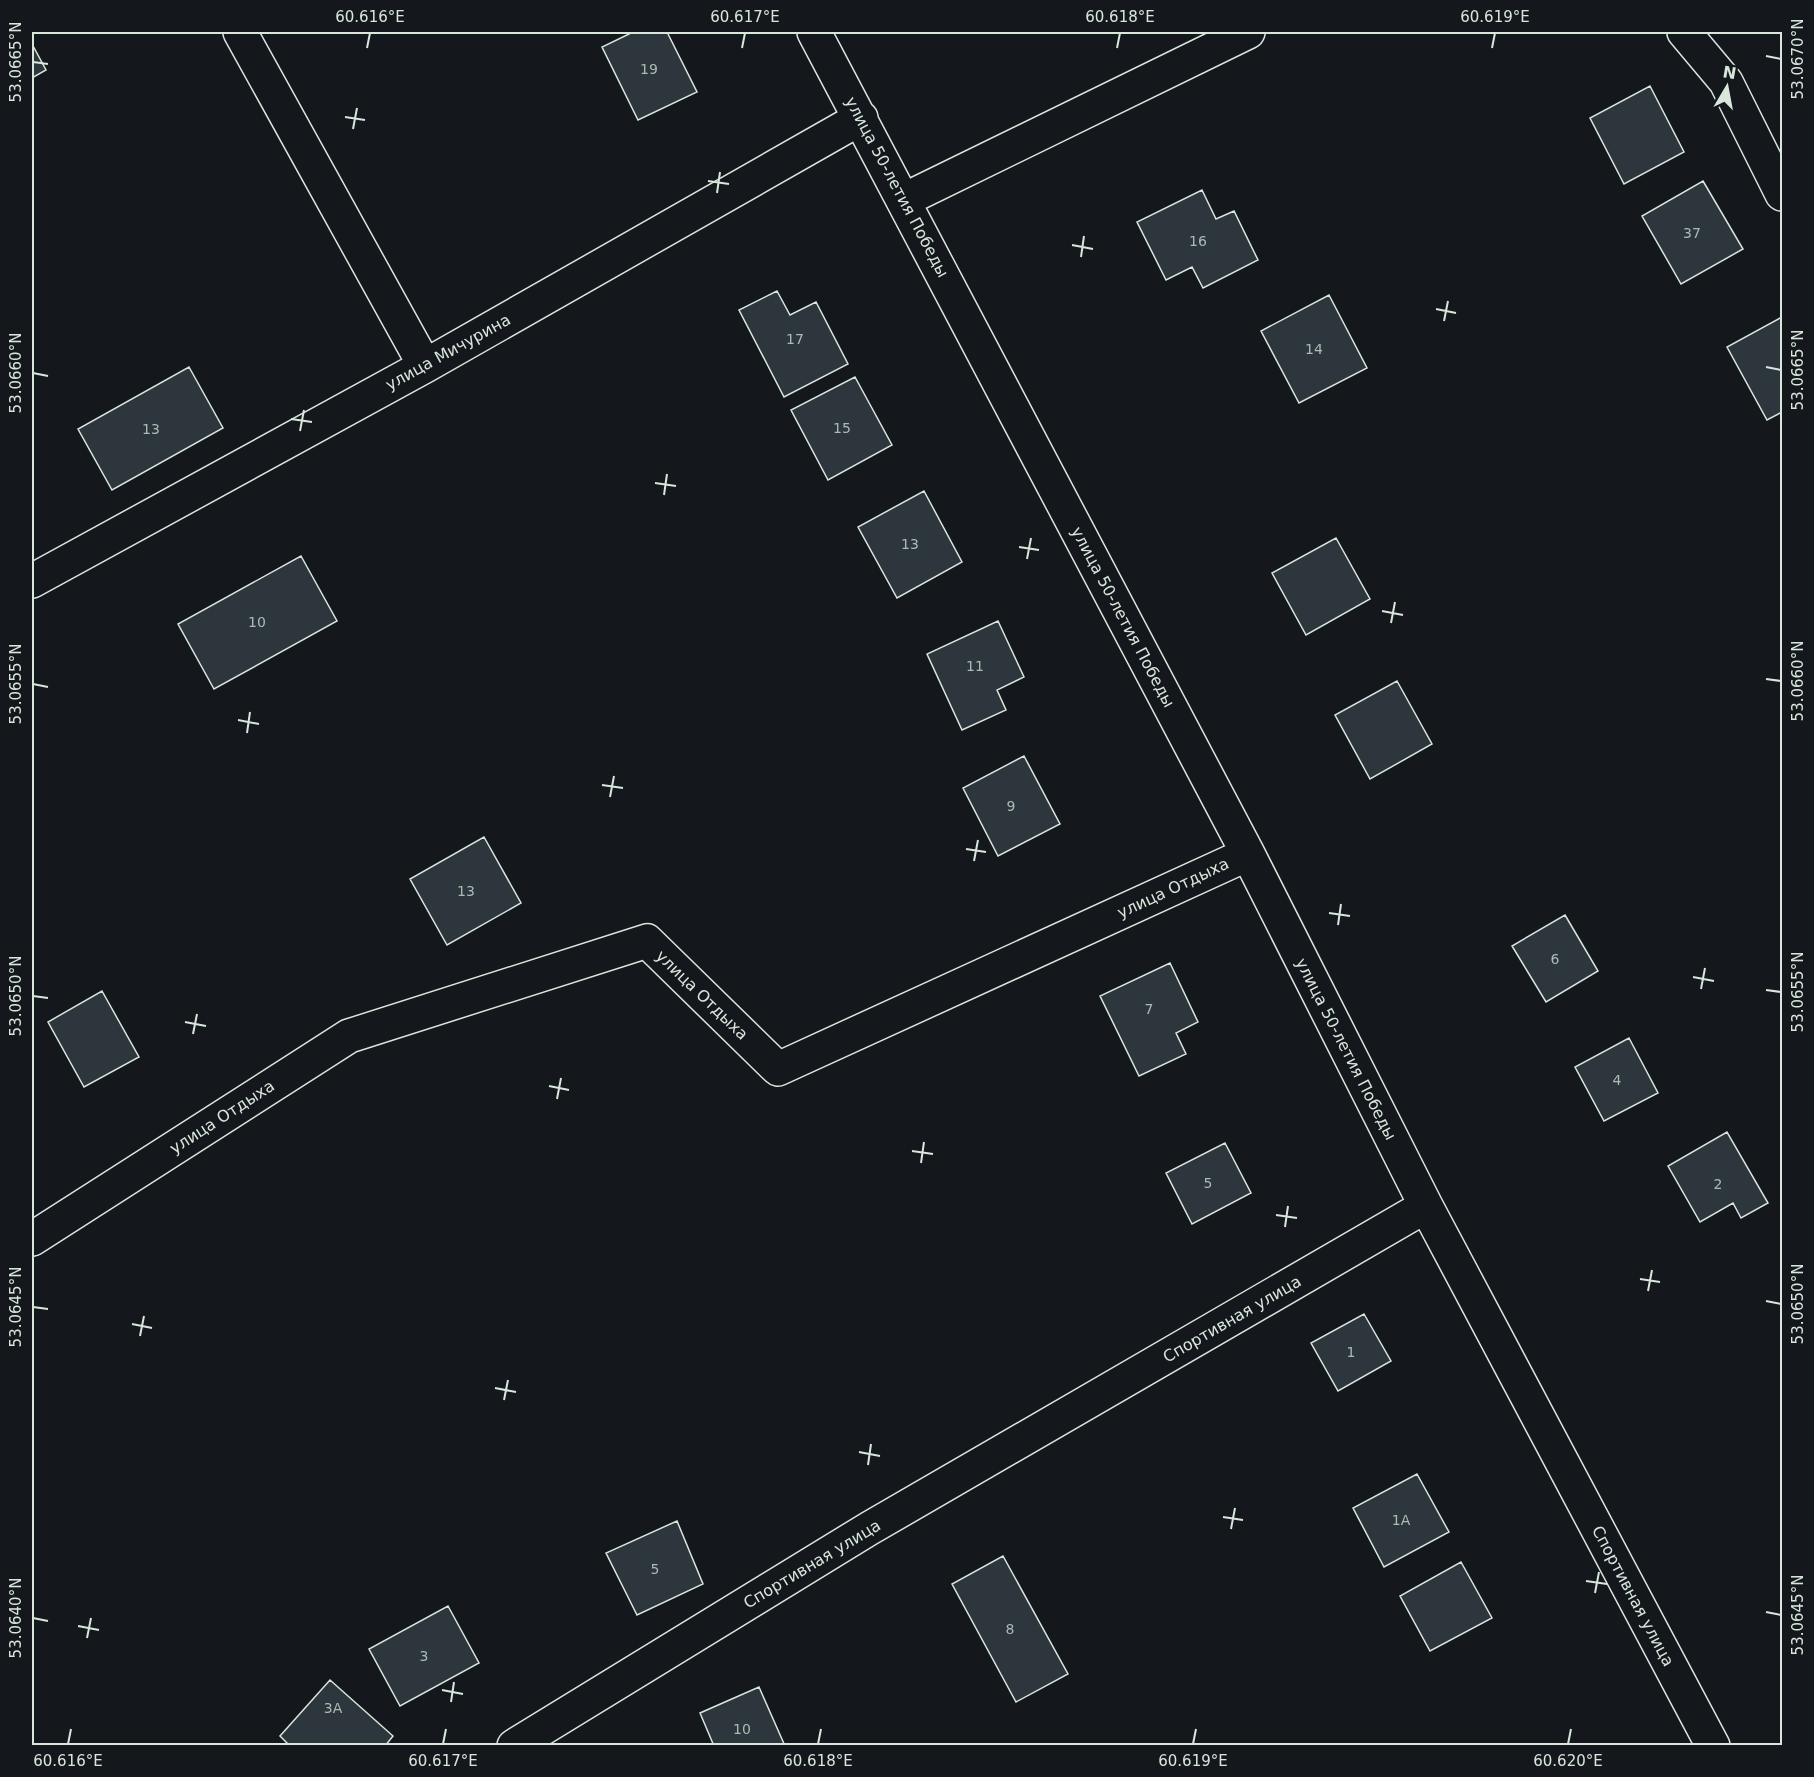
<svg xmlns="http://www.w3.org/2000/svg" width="1814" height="1777" font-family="'DejaVu Sans',sans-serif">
	<rect width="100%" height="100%" fill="#14181c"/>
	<path fill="#2c363c" stroke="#d8e6dc" stroke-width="1.5" d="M633,32H667L697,92L638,120L602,47Z
		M32,44L46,70L32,78Z
		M1650,86L1684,152L1624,184L1590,118Z
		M1703,181L1743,249L1681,284L1642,216Z
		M1202,190L1216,219L1234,211L1258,260L1203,288L1192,267L1166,280L1137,222Z
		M777,291L790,315L816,302L848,364L784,397L739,310Z
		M1329,295L1367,368L1299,403L1261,331Z
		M1782,317V412L1767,420L1727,347Z
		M189,367L223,428L112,490L78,429Z
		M855,377L892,445L828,480L791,410Z
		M924,491L962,562L897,598L858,527Z
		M1336,538L1370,599L1306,635L1272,573Z
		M301,556L337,621L214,689L178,624Z
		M998,621L1024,677L997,690L1006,710L962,730L927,654Z
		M1397,681L1432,744L1370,779L1335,715Z
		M1024,756L1060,824L998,856L963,788Z
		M484,837L521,903L447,945L410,879Z
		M1565,915L1598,971L1546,1002L1512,946Z
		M1170,963L1198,1022L1176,1033L1186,1054L1139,1076L1100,996Z
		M102,991L139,1057L84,1087L48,1022Z
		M1629,1038L1658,1093L1604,1121L1575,1067Z
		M1727,1132L1768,1203L1741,1218L1733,1203L1700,1222L1668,1166Z
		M1225,1143L1251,1193L1192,1224L1166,1173Z
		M1364,1314L1391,1361L1338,1391L1311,1343Z
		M1417,1474L1449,1532L1384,1567L1353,1508Z
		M677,1521L703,1584L637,1615L606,1553Z
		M1003,1556L1068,1674L1016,1702L952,1584Z
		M1461,1562L1492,1618L1430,1651L1400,1596Z
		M448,1606L479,1663L400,1706L369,1649Z
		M330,1680L393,1736L385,1746H290L280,1736Z
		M759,1687L785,1746H714L700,1713Z"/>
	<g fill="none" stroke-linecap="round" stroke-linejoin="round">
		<defs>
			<path id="minor" d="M240,32L425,366
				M814,32L1248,854L1426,1206L1713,1746
				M1684,32L1726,82L1782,194
				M904,200L1248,32
				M32,581L425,366L861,118
				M32,1239L349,1036L647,941L778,1069L1248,854
				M514,1746L870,1528L1426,1206"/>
		</defs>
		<use href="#minor" stroke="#d8e6dc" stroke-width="36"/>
		<use href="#minor" stroke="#14181c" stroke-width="33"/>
	</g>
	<path fill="none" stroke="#d8e6dc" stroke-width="2" d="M367,48L370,33M742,48L745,33M1117,48L1120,33M1492,48L1495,33M1766,56L1781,59M33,62L48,64M345,117L365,120M353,129L357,108M708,181L729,184M717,193L720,172M1072,245L1093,249M1081,257L1084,236M1436,309L1456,313M1444,321L1448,301M1766,367L1781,370M33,373L48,376M291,419L312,422M300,431L304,410M655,483L676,486M664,495L667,474M1019,547L1039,550M1027,559L1031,538M1382,611L1403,615M1391,623L1395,602M1766,679L1781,681M33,684L48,687M238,720L259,724M247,733L250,712M602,785L623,788M610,797L614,776M966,849L986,852M974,861L978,840M1329,913L1350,916M1338,925L1341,904M1693,977L1714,981M1701,989L1705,968M1766,990L1781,992M33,996L48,998M185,1022L206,1026M193,1034L197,1014M549,1086L569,1090M557,1099L561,1078M912,1151L933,1154M921,1163L924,1142M1276,1215L1297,1218M1285,1227L1288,1206M1640,1279L1660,1282M1648,1291L1652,1270M1766,1301L1781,1304M33,1307L48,1309M132,1324L152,1328M140,1336L144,1316M495,1388L516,1392M504,1400L508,1380M859,1452L880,1456M868,1465L871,1444M1223,1517L1243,1520M1231,1529L1235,1508M1586,1581L1607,1584M1595,1593L1599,1572M1766,1612L1781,1615M33,1618L48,1621M78,1626L99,1630M87,1638L91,1618M442,1690L463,1694M451,1702L454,1682M68,1744L71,1729M443,1744L446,1729M818,1744L821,1729M1193,1744L1196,1729M1568,1744L1571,1729"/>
	<g text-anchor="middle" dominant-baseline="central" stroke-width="4.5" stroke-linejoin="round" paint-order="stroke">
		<g font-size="14" fill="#adbab4">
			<text x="649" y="69">19</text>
			<text x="1692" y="233">37</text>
			<text x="1198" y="241">16</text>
			<text x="795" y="339">17</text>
			<text x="1314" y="349">14</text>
			<text x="842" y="428">15</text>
			<text x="151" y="429">13</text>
			<text x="910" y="544">13</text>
			<text x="257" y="622">10</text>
			<text x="975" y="666">11</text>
			<text x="1011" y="806">9</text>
			<text x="466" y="891">13</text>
			<text x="1555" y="959">6</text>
			<text x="1149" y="1009">7</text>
			<text x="1617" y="1080">4</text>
			<text x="1208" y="1183">5</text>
			<text x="1718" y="1184">2</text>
			<text x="1351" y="1352">1</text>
			<text x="1401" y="1520">1А</text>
			<text x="655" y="1569">5</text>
			<text x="1010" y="1629">8</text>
			<text x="424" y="1656">3</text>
			<text x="333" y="1708">3А</text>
			<text x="742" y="1729">10</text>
		</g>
		<g font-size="16" fill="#d8e6dc" stroke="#14181c">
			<text transform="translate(897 187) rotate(62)">улица 50-летия Победы</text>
			<text transform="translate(448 352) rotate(-29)">улица Мичурина</text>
			<text transform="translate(1123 617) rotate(62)">улица 50-летия Победы</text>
			<text transform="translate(1173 888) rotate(-25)">улица Отдыха</text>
			<text transform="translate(702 995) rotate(44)">улица Отдыха</text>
			<text transform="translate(1346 1049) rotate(63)">улица 50-летия Победы</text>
			<text transform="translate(222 1117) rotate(-33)">улица Отдыха</text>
			<text transform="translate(1232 1319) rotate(-30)">Спортивная улица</text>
			<text transform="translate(812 1564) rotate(-31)">Спортивная улица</text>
			<text transform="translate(1633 1596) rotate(62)">Спортивная улица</text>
		</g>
	</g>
	<rect width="1814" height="1777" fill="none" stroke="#14181c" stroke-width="66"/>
	<g transform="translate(1727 87) rotate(10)" stroke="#14181c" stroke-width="4.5" paint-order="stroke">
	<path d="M0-4.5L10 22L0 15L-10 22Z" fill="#d8e6dc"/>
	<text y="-9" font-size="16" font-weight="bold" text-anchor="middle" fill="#d8e6dc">N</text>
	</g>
	<rect x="33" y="33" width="1748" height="1711" fill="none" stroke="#d8e6dc" stroke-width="2"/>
	<g font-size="15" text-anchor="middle" fill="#d8e6dc">
		<text x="370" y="22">60.616°E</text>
		<text x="745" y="22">60.617°E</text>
		<text x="1120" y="22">60.618°E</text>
		<text x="1495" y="22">60.619°E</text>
		<text transform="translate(1798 59) rotate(-90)" y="5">53.0670°N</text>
		<text transform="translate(16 62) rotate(-90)" y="5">53.0665°N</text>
		<text transform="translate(1798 370) rotate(-90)" y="5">53.0665°N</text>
		<text transform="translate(16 373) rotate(-90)" y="5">53.0660°N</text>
		<text transform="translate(1798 681) rotate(-90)" y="5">53.0660°N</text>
		<text transform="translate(16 684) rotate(-90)" y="5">53.0655°N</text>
		<text transform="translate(1798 992) rotate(-90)" y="5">53.0655°N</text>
		<text transform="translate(16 996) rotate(-90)" y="5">53.0650°N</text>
		<text transform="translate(1798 1304) rotate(-90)" y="5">53.0650°N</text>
		<text transform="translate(16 1307) rotate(-90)" y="5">53.0645°N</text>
		<text transform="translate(1798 1615) rotate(-90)" y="5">53.0645°N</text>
		<text transform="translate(16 1618) rotate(-90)" y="5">53.0640°N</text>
		<text x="68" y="1766">60.616°E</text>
		<text x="443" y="1766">60.617°E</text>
		<text x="818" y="1766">60.618°E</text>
		<text x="1193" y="1766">60.619°E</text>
		<text x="1568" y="1766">60.620°E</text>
	</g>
</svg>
